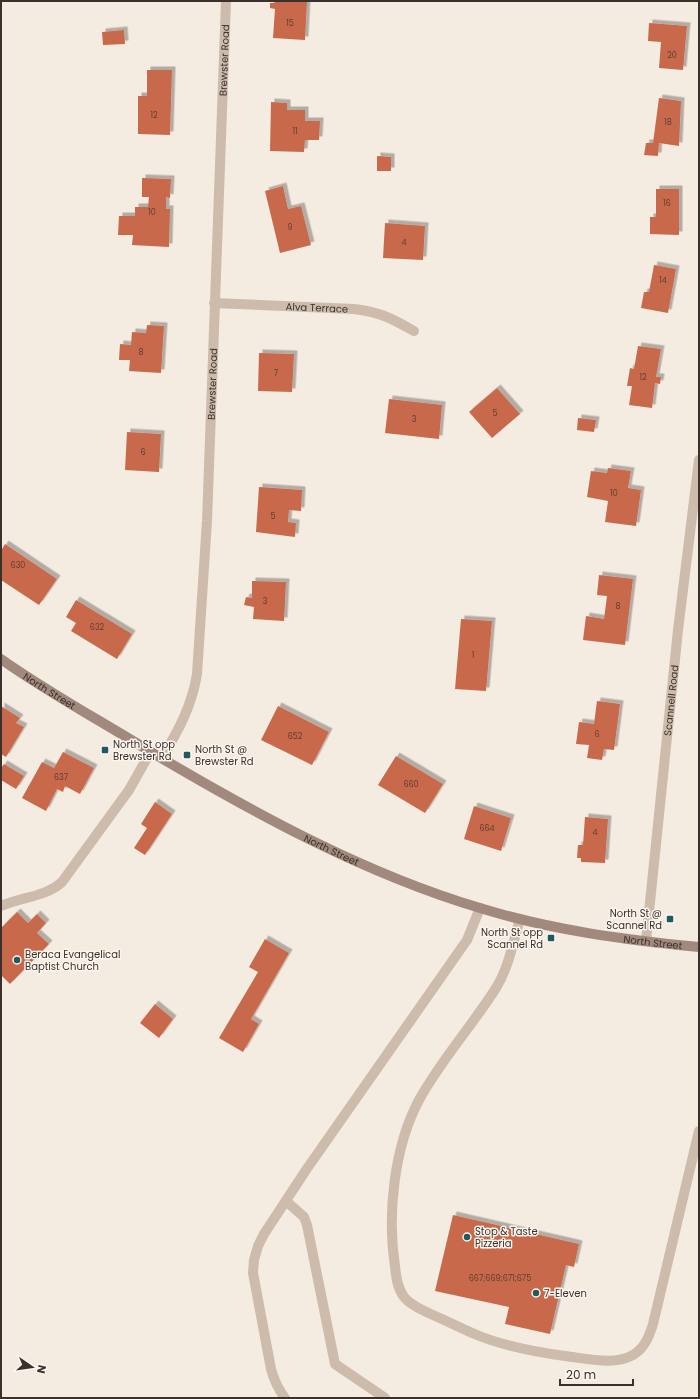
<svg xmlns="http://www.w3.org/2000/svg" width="700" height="1399" font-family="Poppins,sans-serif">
	<defs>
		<filter id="shadow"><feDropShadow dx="3.5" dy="-3.5" stdDeviation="0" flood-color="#0004"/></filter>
	</defs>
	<rect width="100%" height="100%" fill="#f4ebe1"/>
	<path fill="#c8694b" filter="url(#shadow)" d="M275,1H307L305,40L273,38L275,9L270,8V3H275Z
		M649,23L687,26L683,70L659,68L661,42L648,41Z
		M124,30L125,44L103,45L102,32Z
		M147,70H172L170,135L138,134V96H147Z
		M659,98L681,101L679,146L659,143L658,156L644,155L646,143H653Z
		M271,102L287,103V110H305V121H320L319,140H305L304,152L270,151Z
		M377,156L391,157V171H377Z
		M142,178L171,179L170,198L166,197V209H170L169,247L132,245L133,235H118L119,216H135V207H148L149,197H142Z
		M283,186L288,209L301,206L311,245L280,253L265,191Z
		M656,189H679V235L650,234V217H656Z
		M385,223L425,226L423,260L383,258Z
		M654,265L676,269L668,313L641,308L644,292H649Z
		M147,325L164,326L161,373L129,371L130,360H119L120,344L131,345L132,332L146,333Z
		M638,346L661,349L656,377H661L660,384L655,383L652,408L629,405L632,386H627L630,368L634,369Z
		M259,353L294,354L292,392L258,391Z
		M497,388L520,414L492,438L469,412Z
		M389,399L442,405L439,439L385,433Z
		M578,418L596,420L594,432L577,430Z
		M127,432L161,434L159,472L125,470Z
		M608,468L631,471L628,488L641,490L636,526L605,522L608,501L587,497L591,471L607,473Z
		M259,487L302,490L301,511L289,510L288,522L296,523L295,537L256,532Z
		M5,544L57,579L39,605L1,580V551Z
		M599,575L633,579L625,645L583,640L586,616L604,619L607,596L597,595Z
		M252,581L286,582L284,621L253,619L254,607L244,605L246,597L252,598Z
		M76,600L132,634L117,659L71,631L76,623L66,617Z
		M461,619L492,621L486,691L455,689Z
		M597,701L620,704L614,750L604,749L602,760L587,758L589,745L576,744L579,722L594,724Z
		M1,706L20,718L16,723L24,727L6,757L1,754Z
		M278,706L329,732L312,765L261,740Z
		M63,752L94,768L80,794L65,786L63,792L57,789L46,811L22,798L42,762L54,768Z
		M396,756L443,784L425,813L378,785Z
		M4,764L24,776L16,789L1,780V768Z
		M155,802L172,814L145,855L134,848L147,828L141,824Z
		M474,806L511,818L501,851L464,839Z
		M585,817L608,819L605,863L581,862V858H577L578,845H583Z
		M17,912L28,923L37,914L46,923L37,933L49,944L10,984L1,975V928Z
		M265,939L289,953L251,1019L259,1024L243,1052L219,1038L258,972L249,967Z
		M155,1004L173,1019L159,1038L140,1023Z
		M453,1215L579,1244L574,1267L566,1265L550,1334L505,1324L509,1307L435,1291Z"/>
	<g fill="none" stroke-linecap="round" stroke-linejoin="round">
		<path stroke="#cdbbac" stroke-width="10" d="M1,906C20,897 46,897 62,882L129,790L151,751
			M520,919C513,942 509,967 496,988C472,1026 441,1060 419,1100C394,1147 387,1214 395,1266C396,1278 398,1293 408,1301C417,1309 431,1314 442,1319C453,1324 465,1330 477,1335C504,1346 535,1352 565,1356C590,1359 629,1370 645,1343C649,1337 651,1330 653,1324L699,1131
			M286,1201L304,1217L307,1225L335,1364L385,1398
			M285,1398C278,1389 274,1380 271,1369L253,1273L254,1260L258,1246L264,1234L306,1170L467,940L480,908"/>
		<g stroke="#cdbbac" stroke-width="10">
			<path id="s1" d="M214,303L354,309C380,312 391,318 414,331"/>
			<path id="s2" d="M162,758C178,731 192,706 197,674L207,521L226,1"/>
			<path id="s3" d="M646,941L678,630L699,460"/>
		</g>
		<path stroke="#a18a7d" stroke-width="10" id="s4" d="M1,659C49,693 101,721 151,752C254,813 365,874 480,908C551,930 625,940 699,947"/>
	</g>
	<g fill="#1f5a5e" stroke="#fbf5ee" stroke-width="1.5">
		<rect x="101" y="746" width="8" height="8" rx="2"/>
		<rect x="183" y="751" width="8" height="8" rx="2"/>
		<rect x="666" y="915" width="8" height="8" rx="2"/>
		<rect x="547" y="934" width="8" height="8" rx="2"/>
		<circle cx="17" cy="960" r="4"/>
		<circle cx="467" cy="1237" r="4"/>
		<circle cx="536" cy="1293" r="4"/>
	</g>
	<g text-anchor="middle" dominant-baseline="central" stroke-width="3" stroke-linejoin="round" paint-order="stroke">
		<g font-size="8" fill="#5e3e33">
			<text x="290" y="23">15</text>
			<text x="672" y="55">20</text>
			<text x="154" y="115">12</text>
			<text x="668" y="122">18</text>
			<text x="295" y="131">11</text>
			<text x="667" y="203">16</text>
			<text x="152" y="212">10</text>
			<text x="290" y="227">9</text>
			<text x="404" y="242">4</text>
			<text x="663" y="280">14</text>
			<text x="141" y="352">8</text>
			<text x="276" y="373">7</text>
			<text x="643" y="377">12</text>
			<text x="495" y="413">5</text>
			<text x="414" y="419">3</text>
			<text x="143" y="452">6</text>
			<text x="614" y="493">10</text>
			<text x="273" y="516">5</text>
			<text x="18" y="565">630</text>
			<text x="265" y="601">3</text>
			<text x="618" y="606">8</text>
			<text x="97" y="627">632</text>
			<text x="473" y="655">1</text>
			<text x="597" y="734">6</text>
			<text x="295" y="736">652</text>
			<text x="61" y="777">637</text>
			<text x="411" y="784">660</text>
			<text x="487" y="828">664</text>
			<text x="595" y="832">4</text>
			<text x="500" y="1278">667;669;671;675</text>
		</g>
		<g font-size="10" fill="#3b302b" stroke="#fbf5ee">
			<text stroke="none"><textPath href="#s2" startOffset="706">Brewster Road</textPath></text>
			<text stroke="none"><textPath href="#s1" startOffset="103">Alva Terrace</textPath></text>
			<text stroke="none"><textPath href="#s2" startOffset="382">Brewster Road</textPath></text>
			<text stroke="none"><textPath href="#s4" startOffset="58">North Street</textPath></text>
			<text stroke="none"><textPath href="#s3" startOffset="242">Scannell Road</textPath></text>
			<text stroke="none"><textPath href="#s4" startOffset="382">North Street</textPath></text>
			<text stroke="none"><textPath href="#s4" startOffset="718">North Street</textPath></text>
		</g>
		<g font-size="10" fill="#3b302b" stroke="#fbf5ee" text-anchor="start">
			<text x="113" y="744">North St opp<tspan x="113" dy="12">Brewster Rd</tspan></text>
			<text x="195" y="749">North St @<tspan x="195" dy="12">Brewster Rd</tspan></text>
			<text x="662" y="913" text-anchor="end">North St @<tspan x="662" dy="12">Scannel Rd</tspan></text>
			<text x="543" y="932" text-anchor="end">North St opp<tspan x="543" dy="12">Scannel Rd</tspan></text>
			<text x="25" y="954">Beraca Evangelical<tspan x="25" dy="12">Baptist Church</tspan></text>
			<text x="475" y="1231">Stop &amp; Taste<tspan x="475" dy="12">Pizzeria</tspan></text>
			<text x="544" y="1293">7-Eleven</text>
		</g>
	</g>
	<rect width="700" height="1399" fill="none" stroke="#3b302b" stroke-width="4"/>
	<g transform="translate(32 1367) rotate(103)" stroke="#fbf5ee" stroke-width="3" paint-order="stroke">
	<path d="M0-3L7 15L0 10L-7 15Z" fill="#3b302b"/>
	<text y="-6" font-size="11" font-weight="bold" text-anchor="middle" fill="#3b302b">N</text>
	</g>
	<path d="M560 1379v6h73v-6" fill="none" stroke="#3b302b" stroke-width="2"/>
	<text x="566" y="1379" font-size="12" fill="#3b302b" stroke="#fbf5ee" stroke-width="3" paint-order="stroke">20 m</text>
</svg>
